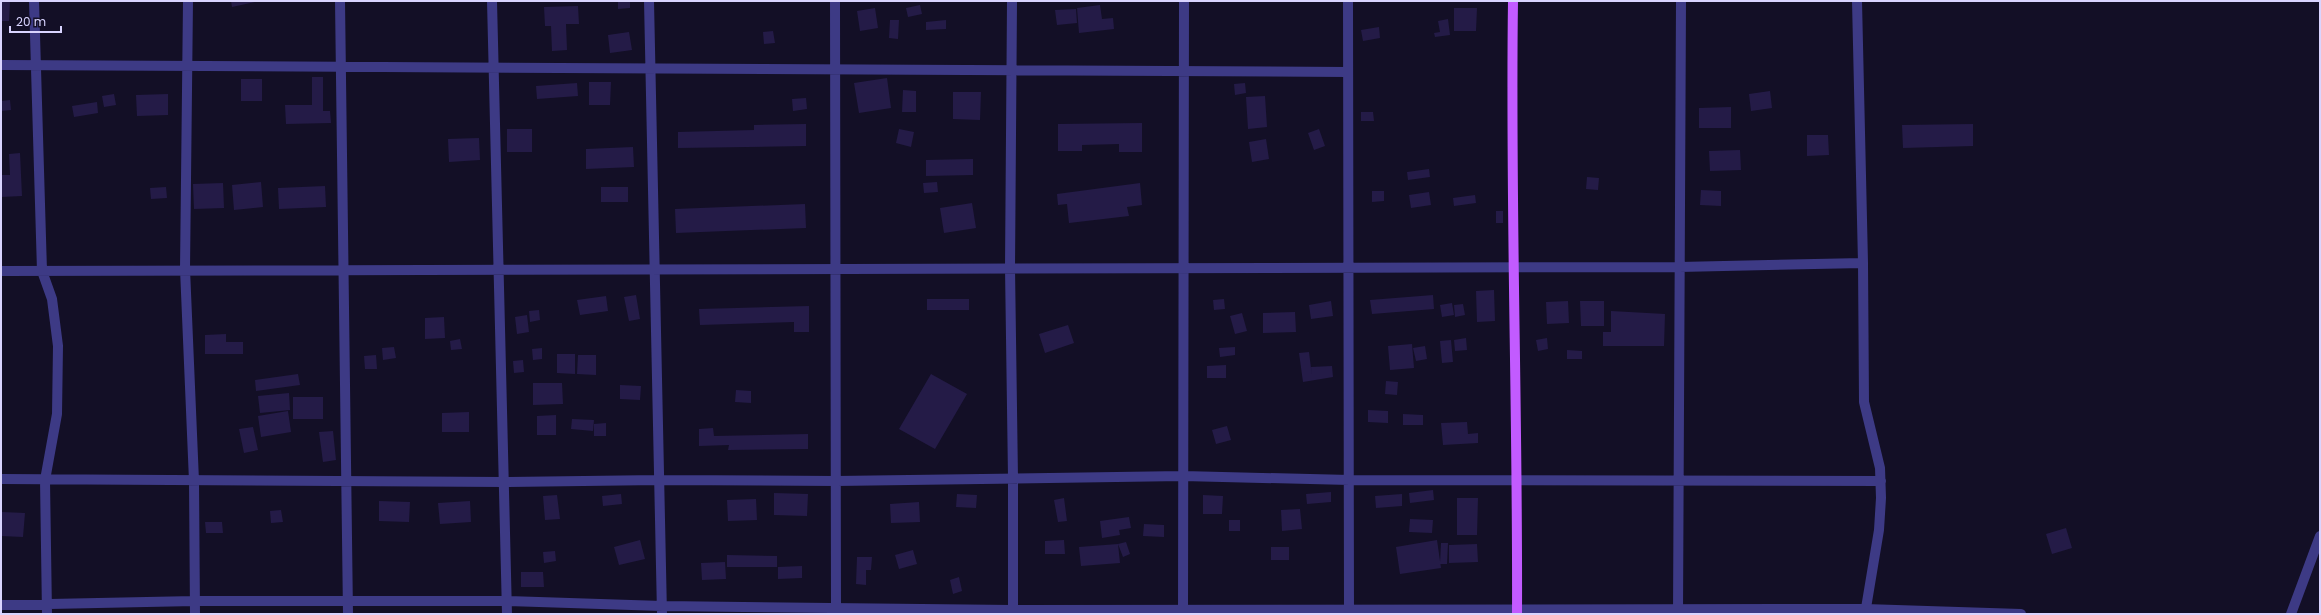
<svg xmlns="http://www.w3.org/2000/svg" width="2321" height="615" font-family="Poppins,sans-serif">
	<rect width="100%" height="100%" fill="#130f26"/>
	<path fill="#241b47" d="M1,1H10L9,21H1Z
		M231,1H255V2L232,7Z
		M618,1H630V8L618,9Z
		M920,5L922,14L908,17L906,8Z
		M1100,5L1102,19L1113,18L1114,29L1079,33L1077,8Z
		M578,6L579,24H566L567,50L552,51L551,26H545L544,7Z
		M875,8L878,28L860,31L857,11Z
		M1454,8H1477L1476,31H1454Z
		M1076,9L1077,23L1057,25L1055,10Z
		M1448,19L1450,35L1435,37L1434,33L1440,32L1438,21Z
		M890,20H899L898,39L889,38Z
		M946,20V29L926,30V22Z
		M1379,27L1380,38L1363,41L1361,30Z
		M773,31L775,43L764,44L763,32Z
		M629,32L632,50L610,53L608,35Z
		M312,77H323V111H330L331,123L286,124L285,105H312Z
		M887,78L891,108L859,113L854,83Z
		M241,79H262V101H241Z
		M589,82H611L610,105H589Z
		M577,83L578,96L537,99L536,86Z
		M1245,83L1246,93L1235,95L1234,84Z
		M903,90L916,91V112H902Z
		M1770,91L1772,108L1751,111L1749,94Z
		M953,92H981L980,120L953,119Z
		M114,94L116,105L104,107L102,96Z
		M168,94V115L137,116L136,95Z
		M1265,96L1267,127L1248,129L1246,97Z
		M806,98L807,109L793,111L792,99Z
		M10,100L11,110L1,111V101Z
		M97,102L98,113L74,117L72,106Z
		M1731,107V128H1699V108Z
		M1361,112H1373L1374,121H1361Z
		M1142,123V152H1119V144L1082,145V151H1058V124Z
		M806,124V146L678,148V132L754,130V125Z
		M1973,124V146L1903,148L1902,125Z
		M507,129H532V152H507Z
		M899,129L914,132L911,147L896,143Z
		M1319,129L1325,146L1314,150L1308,133Z
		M1807,135H1828L1829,155L1807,156Z
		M479,138L480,160L449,162L448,139Z
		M1266,139L1269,159L1252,162L1249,142Z
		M633,147L634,167L586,169V149Z
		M1740,150L1741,170L1710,171L1709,151Z
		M20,153L22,196L1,197V175H10L9,154Z
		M973,159V175L926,176V160Z
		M1429,169L1430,177L1408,180L1407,172Z
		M1587,177L1599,178L1598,190L1586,189Z
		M261,182L263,207L234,210L232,185Z
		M937,182L938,192L924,193L923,183Z
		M223,183L224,208L194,209L193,184Z
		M1140,183L1142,205L1127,207L1129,216L1069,223L1067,204L1058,205L1057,194Z
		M325,186L326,207L279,209L278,188Z
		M166,187L167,198L151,199L150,188Z
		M601,187H628V202H601Z
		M1701,190L1721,191V206L1700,205Z
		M1372,191H1384V201L1372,202Z
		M1429,192L1431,205L1411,208L1409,195Z
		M1475,195L1476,203L1454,206L1453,198Z
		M972,203L976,228L944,233L940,208Z
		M805,204L806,228L676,233L675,209Z
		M1496,211H1503V223H1496Z
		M1494,290L1495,321L1477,322L1476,291Z
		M636,295L640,319L629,321L624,297Z
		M1433,295L1434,309L1372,314L1370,300Z
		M606,296L608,311L580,315L577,300Z
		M927,299H969V310H927Z
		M1224,299L1225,309L1214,310L1213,300Z
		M1331,301L1333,316L1311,319L1309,305Z
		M1568,301L1569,323L1547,324L1546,302Z
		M1580,301H1604V326H1581Z
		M1452,303L1454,315L1442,317L1440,305Z
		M1463,304L1465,315L1455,317L1454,305Z
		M809,306V332H794V322L700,325L699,309Z
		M539,310L540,320L530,322L529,311Z
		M1611,311L1665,314L1664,346H1603V332H1611Z
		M1295,312L1296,332L1263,333V313Z
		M1242,313L1247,331L1235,334L1230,316Z
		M527,315L529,332L517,334L515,317Z
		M444,317L445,338L425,339V318Z
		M1068,325L1074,343L1045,353L1039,334Z
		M226,334V342H243V354H205V335Z
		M1466,338L1467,350L1455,351L1454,340Z
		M1547,338L1548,349L1538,351L1536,340Z
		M460,339L462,349L451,350L450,341Z
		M1451,340L1453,362L1442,363L1440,341Z
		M1412,344L1414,368L1390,370L1388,346Z
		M1425,346L1427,359L1416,361L1413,348Z
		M394,347L396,358L383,360L382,348Z
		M1235,347V355L1220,357L1219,348Z
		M542,348V359L533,360L532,349Z
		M1567,350L1582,351V359H1567Z
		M1309,352L1312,376L1311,367L1332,366L1333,377L1303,382L1299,353Z
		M557,354H575V374L557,373Z
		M376,355L377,369H365L364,356Z
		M578,355H596V375L577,374Z
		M523,360L524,372L514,373L513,361Z
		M1226,365V378H1207V366Z
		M298,374L300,385L256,391L255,380Z
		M931,374L967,394L935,449L899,429Z
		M1386,381L1398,382L1397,395L1385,394Z
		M533,383H562L563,404L533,405Z
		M620,385L641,386L640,400L620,399Z
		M736,390L751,391V403L735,402Z
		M289,393L290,410L260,413L258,396Z
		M293,397H323V419H293Z
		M1368,410L1388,411V423L1368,422Z
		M288,411L291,432L261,437L258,416Z
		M469,412V432H442V413Z
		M1403,414L1423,415V425H1403Z
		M556,415V435H537V416Z
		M572,419L594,420L593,431L571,429Z
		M1467,422L1468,434L1478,433V443L1443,445L1441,423Z
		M606,423V436H594V424Z
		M1227,426L1231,440L1216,444L1212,430Z
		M253,427L258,450L244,453L239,429Z
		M713,428L714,436L808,434V449L728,450L729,445L699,446V429Z
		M333,431L336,460L323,462L319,432Z
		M1433,490L1434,500L1410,503L1409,493Z
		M1331,492V502L1307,504L1306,494Z
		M774,493L808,494L807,516L774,515Z
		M621,494L622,504L603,506L602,496Z
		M957,494L977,495L976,508L956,507Z
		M1402,494V506L1376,508L1375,496Z
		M557,495L560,519L545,520L543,496Z
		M1203,495L1223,496L1222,514H1203Z
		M1064,498L1067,521L1058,522L1054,500Z
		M1457,498H1478L1477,535H1457Z
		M756,499L757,520L728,521L727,500Z
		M379,501L410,502L409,522L379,521Z
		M470,501L471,522L440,524L438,503Z
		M919,502L920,522L891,523L890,504Z
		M1300,509L1302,529L1282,531L1281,510Z
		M281,510L283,522L271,523L270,511Z
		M2,512L25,513L23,537L1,536Z
		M1129,517L1131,528L1119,530L1120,535L1102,538L1100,521Z
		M1410,519L1433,520L1432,533L1409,532Z
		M1229,520H1240V531H1229Z
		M205,522H222L223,533H206Z
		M1144,524L1164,525V537L1143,536Z
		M2066,528L2072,548L2052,554L2046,534Z
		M640,540L645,559L619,565L614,547Z
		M1064,540L1065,554H1045V541Z
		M1437,540L1441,568L1400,574L1396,547Z
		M1126,542L1130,554L1123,557L1118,544Z
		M1441,543H1448L1447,564H1440Z
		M1118,544L1120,563L1081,566L1079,547Z
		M1477,544L1478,562L1449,563V545Z
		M1271,547H1289V560H1271Z
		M913,550L917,564L899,569L895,555Z
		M555,551L556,561L544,563L543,552Z
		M727,555L777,556V567H727Z
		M857,557H872L871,570H866V585L856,584Z
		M725,562L726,579L702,580L701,563Z
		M802,566V578L778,579V567Z
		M521,572H543L544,587H521Z
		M959,577L962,591L953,594L950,580Z"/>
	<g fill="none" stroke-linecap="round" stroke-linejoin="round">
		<path stroke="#3d3a85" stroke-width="10" d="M34,1L42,271L52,299L58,346L57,414L45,480L47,614
			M188,1L185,269L194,481L195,614
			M340,1L348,614
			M492,1L507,614
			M649,1L662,614
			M835,1L836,614
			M1012,1L1010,268L1013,478V614
			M1348,1L1349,614
			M1857,1L1863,263L1864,402L1880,468L1881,498L1879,530L1865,614
			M1,65L1348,72
			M1,271L1679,267L1863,263
			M1,479L504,482L659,480L836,481L1183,476L1350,480L1881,481
			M1,605L195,601H507L662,606L1013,610L1865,609L2021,614
			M1183,614L1184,1
			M1678,614L1681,1
			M2291,614L2320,536"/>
		<path stroke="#c25bff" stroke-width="10" d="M1513,1C1510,205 1518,410 1517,614"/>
	</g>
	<rect width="2321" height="615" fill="none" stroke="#d9d4ff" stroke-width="4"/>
	<path d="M10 26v6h51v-6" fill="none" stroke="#d9d4ff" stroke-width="2"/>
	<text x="16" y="26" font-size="12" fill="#d9d4ff" stroke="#130f26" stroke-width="3" paint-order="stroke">20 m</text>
</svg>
